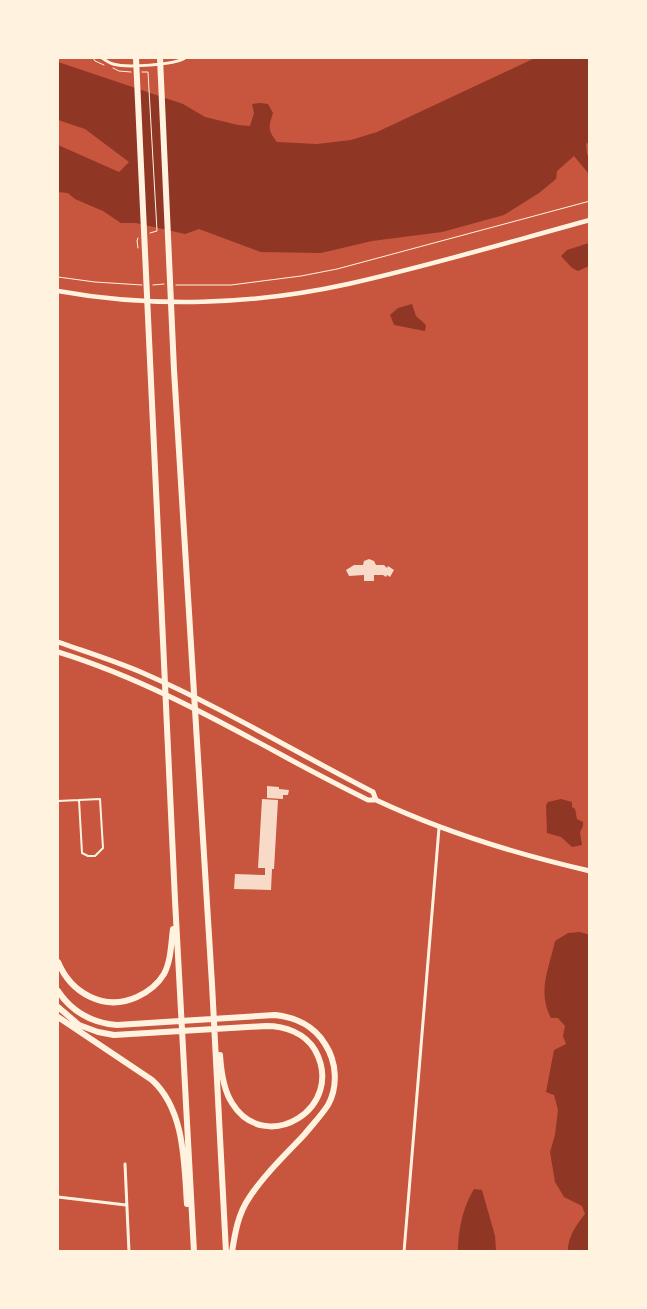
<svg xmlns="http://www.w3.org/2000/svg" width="647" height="1309" font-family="'Open Sans',sans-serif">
	<rect width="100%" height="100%" fill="#c8553d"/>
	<path fill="#8f3625" d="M535,58H589L590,141L586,144L587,154L589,157V174L574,156L557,171L556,179L539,193L504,215L442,232L372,241L321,253L261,252L199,229L185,234L136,223H121L103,211L75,199L68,193L58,192V145L119,172L129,162L85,129L58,120V62L183,104L205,117L238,125L250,126L254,113L252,104L260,103L268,104L273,113C268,128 268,130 277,142L317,144L351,140L377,132Z
		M589,243V266L578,271L572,268L561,256L567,250Z
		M412,304L416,316L426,325L425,331L394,325L390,315L398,308Z
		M561,799L572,802V807L575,809L577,819L583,822V826L580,832L582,845L572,847L561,837L547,833L546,805L548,802Z
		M580,932L590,935V1251L568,1252C567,1238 577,1224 585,1214L582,1206L564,1197L555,1182L550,1152L555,1135L558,1110L554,1095L546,1092L554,1050L566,1044L563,1036L565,1026L558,1018H551C537,991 549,969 555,941L568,933Z
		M474,1189L482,1190L495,1236L496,1251H458C458,1230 463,1207 474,1189Z"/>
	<path fill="#f7dbc8" d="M369,559L374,561L376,565H384L387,568L388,566L394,570L390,577L387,575L386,577L383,575H374V581H364V575L349,576L346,570L354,565H363L364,561Z
		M267,786L279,787V789L289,790L288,795H283V799L267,798Z
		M262,799L278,800L274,869H272L271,890L234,889L235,874L265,875V868H258Z"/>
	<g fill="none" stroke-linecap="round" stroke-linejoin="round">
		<path stroke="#fff3e0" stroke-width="1" d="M93,58L95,61L104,65
			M113,68L119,71L131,72
			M142,72H148L157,231L150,233
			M138,238L137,241L138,248
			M58,277L95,282L142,285
			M153,285L164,284
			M176,285H231L301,276L337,269L590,201"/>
		<path stroke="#fff3e0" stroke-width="2" d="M58,801L100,799L103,848L95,856H88L82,853L79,800"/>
		<path stroke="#fff3e0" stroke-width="3" d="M102,58C105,60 109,63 113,64C126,68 174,65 185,58
			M125,1164L129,1252
			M58,1197L126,1205
			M404,1252L439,828"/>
		<path stroke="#fff3e0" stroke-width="4.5" d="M58,291C152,308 253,305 348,284C429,266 509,242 590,220"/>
		<path stroke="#fff3e0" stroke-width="5" d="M58,642C86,652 115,661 143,673C221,707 297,753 373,792L376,800
			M58,652C136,676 208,715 280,754C309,770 338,785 368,800H376C444,832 516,854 590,871"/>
		<path stroke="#fff3e0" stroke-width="6" d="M136,58L175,900L194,1252
			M160,58L174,370L212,984L226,1252
			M58,962C71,993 104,1012 137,997C148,992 158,984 164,974C171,961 171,944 173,929
			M58,991C72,1012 92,1023 117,1025L275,1015C295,1017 314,1026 325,1044C337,1062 338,1087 328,1105C321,1116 312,1125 304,1135C285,1155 264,1175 249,1198C238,1214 235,1233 232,1252
			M58,1007L79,1025L98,1032L114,1035L266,1026C285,1026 305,1033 315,1050C347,1108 265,1157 232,1103C223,1089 221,1071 220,1055
			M58,1017L152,1080C185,1110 184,1163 187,1204"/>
	</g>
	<rect width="647" height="1309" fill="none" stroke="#fff3e0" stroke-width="118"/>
</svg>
